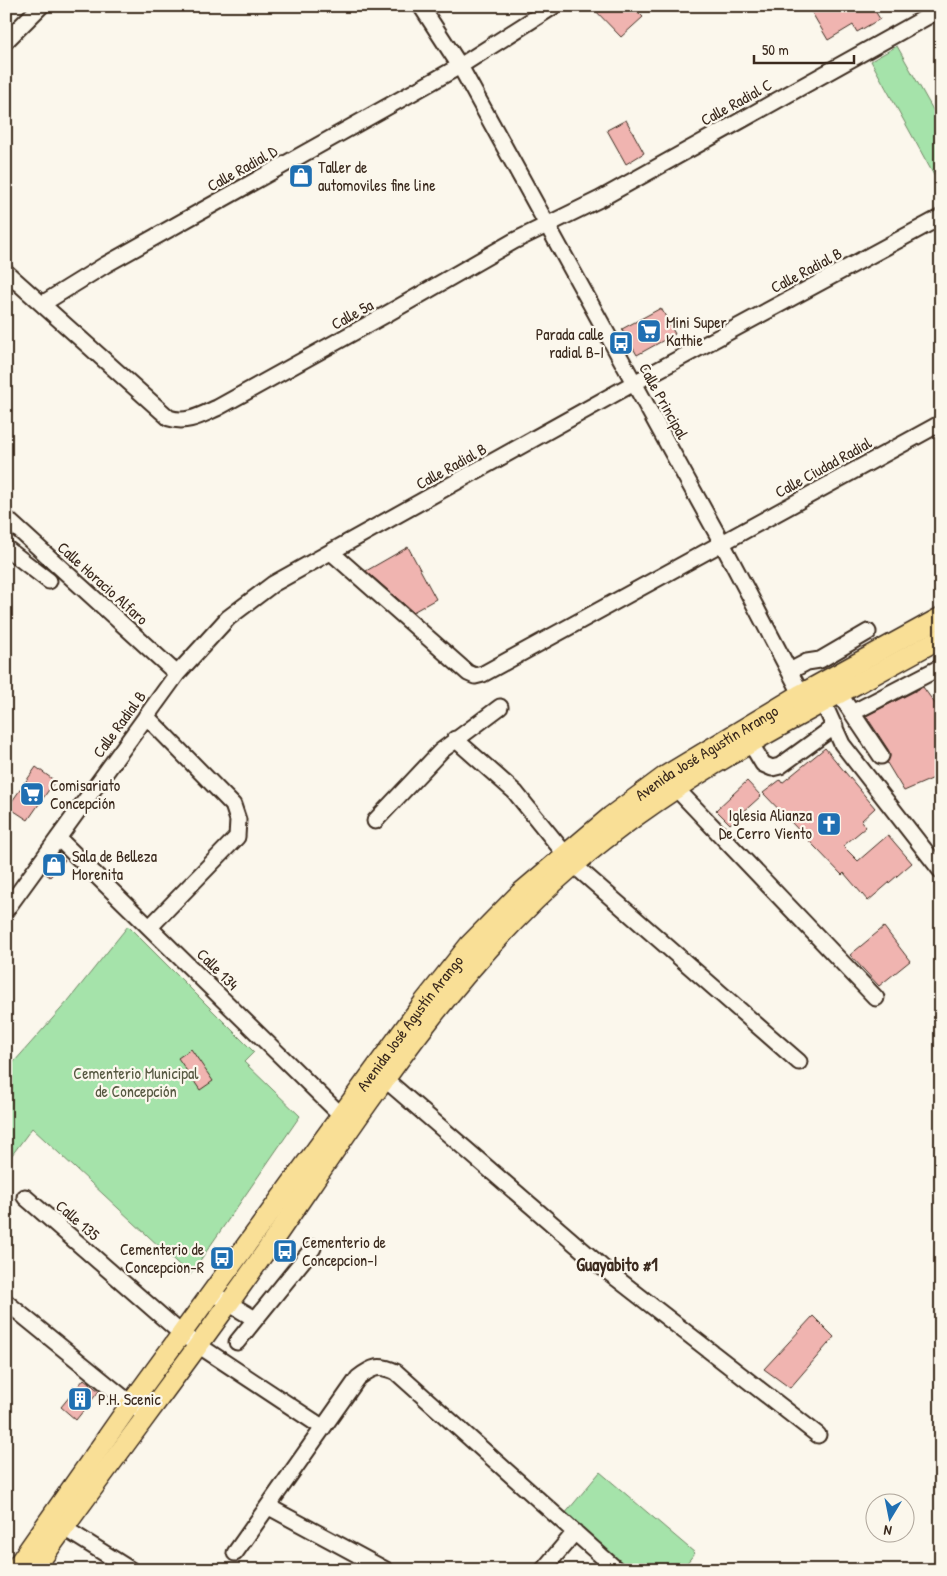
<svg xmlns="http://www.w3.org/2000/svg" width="947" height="1576" font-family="'Patrick Hand',sans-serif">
	<rect width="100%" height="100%" fill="#fbf7ec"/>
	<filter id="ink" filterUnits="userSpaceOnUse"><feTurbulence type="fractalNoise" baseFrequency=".02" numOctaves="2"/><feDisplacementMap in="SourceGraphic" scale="10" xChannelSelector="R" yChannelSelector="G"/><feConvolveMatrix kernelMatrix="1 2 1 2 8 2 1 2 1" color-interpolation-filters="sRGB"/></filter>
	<g filter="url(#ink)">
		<path fill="#a5e3aa" stroke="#708664" d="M897,46L941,124V188L871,61Z
			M128,926L254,1052L244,1062L300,1116L190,1275L32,1128L6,1163V1071L68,1001Z
			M600,1472L695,1553L681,1570H629L564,1515Z"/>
		<path fill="#f0b4b0" stroke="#3b2a1e" d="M591,6H632L643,17L621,37Z
			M808,6H872L880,19L857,32L853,25L828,40Z
			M626,120L644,153L626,164L607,130Z
			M661,308L675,334L637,355L622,329Z
			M408,547L436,599L413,612L366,571Z
			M923,687L941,712V775L904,791L887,763L890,756L889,751L866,716Z
			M825,748L875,808L861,821L866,827L843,846L858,861L888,835L912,863L868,901L844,873L842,875L763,793L780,780L782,783Z
			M36,767L55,781L28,820L8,807Z
			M747,781L761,796L730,824L716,810Z
			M58,854L65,860L50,877L45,873Z
			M884,927L910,961L879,986L850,955Z
			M191,1049L213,1081L200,1090L178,1058Z
			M813,1316L834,1337L790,1388L764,1369Z
			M84,1379L99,1391L76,1420L61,1407Z"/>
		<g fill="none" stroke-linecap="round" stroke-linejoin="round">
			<defs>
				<path id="minor" d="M421,6L460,66L722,543L806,703
					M6,41L41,6
					M6,272L169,418C187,424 201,415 217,408L385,315L514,241L600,199L941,9
					M42,304L105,265L460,66L554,6
					M6,518L177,674
					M6,548L49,581
					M332,553L468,673L475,676L483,674L941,423
					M790,671L807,662L820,660L868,632
					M834,686L881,756
					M824,704L842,744L941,871
					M852,713L937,669
					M146,716L233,805L238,820L237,837L150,927
					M745,734L763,764L772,768L780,766L835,726
					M455,739L515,792L574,865L799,1062
					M669,781L876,998
					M375,821L441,751L500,707
					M58,838L348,1122
					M6,910L177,674L228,618L273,584L634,383L941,217
					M386,1080L602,1267L818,1435
					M25,1197L183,1335L322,1427
					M220,1298L255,1319
					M6,1302L146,1416
					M237,1342L313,1248
					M269,1507L386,1570
					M56,1523L131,1570
					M235,1553L358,1378C372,1367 379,1364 396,1372L617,1570
					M543,1570L575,1532"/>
				<g id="major">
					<path id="s1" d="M14,1570L131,1403L423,1003L469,945L520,893L611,816L665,776L801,694L941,617"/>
					<path d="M34,1570C108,1465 187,1364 261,1258C356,1122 447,974 574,865C683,771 816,708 941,638"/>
				</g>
			</defs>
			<use href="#minor" stroke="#3b2a1e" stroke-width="19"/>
			<use href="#major" stroke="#3b2a1e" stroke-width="22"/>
			<use href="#minor" stroke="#fbf7ec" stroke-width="15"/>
			<use href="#major" stroke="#f9df96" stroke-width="19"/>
		</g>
	</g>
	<defs>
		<symbol id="shop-square" viewBox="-11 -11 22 22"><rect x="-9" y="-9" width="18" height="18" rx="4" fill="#1f6fb2" stroke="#fbf7ec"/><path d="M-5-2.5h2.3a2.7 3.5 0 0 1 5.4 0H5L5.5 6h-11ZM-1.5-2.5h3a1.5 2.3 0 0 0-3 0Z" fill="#fff"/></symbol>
		<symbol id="supermarket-square" viewBox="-11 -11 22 22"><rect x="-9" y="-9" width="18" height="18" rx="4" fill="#1f6fb2" stroke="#fbf7ec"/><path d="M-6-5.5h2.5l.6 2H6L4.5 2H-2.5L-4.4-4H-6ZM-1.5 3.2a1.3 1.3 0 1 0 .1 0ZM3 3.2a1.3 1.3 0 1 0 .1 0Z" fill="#fff"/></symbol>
		<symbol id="bus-square" viewBox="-11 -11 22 22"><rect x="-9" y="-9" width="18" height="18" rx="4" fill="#1f6fb2" stroke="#fbf7ec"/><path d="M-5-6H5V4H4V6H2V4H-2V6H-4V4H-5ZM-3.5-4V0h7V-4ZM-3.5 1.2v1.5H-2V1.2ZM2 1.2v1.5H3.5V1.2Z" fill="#fff"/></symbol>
		<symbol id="church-square" viewBox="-11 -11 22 22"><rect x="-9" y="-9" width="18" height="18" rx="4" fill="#1f6fb2" stroke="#fbf7ec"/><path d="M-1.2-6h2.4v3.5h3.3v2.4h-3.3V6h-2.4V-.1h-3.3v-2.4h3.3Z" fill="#fff"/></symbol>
		<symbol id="building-square" viewBox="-11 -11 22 22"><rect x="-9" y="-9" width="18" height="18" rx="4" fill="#1f6fb2" stroke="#fbf7ec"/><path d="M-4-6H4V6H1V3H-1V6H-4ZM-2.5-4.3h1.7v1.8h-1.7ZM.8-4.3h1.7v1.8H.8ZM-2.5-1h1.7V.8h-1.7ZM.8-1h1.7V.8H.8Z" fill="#fff"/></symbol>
	</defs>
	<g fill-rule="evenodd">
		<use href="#shop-square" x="287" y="162" width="28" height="28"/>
		<use href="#supermarket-square" x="635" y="317" width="28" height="28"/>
		<use href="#bus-square" x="607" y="329" width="28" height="28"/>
		<use href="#supermarket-square" x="18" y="780" width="28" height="28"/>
		<use href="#church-square" x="815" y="810" width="28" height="28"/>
		<use href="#shop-square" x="40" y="851" width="28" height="28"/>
		<use href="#bus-square" x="271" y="1237" width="28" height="28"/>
		<use href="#bus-square" x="208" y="1244" width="28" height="28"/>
		<use href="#building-square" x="66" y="1385" width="28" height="28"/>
	</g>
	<g text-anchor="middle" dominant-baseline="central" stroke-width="4.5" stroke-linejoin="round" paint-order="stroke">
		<g font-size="16" fill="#3b2a1e" stroke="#fbf7ec">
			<text transform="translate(736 102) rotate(-29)">Calle Radial C</text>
			<text transform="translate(242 168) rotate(-29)">Calle Radial D</text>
			<text transform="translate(806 270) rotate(-28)">Calle Radial B</text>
			<text transform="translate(352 314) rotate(-29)">Calle 5a</text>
			<text transform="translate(664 401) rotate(61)">Calle Principal</text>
			<text transform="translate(451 466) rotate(-29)">Calle Radial B</text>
			<text transform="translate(823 467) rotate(-29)">Calle Ciudad Radial</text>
			<text transform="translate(103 583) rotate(42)">Calle Horacio Alfaro</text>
			<text transform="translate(119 724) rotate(-54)">Calle Radial B</text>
			<text stroke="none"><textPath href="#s1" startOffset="1080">Avenida José Agustín Arango</textPath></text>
			<text transform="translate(218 969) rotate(45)">Calle 134</text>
			<text stroke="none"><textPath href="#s1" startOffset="675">Avenida José Agustín Arango</textPath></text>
			<text transform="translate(78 1220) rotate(41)">Calle 135</text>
		</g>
		<g font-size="16" fill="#3b2a1e" stroke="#fbf7ec" text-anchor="start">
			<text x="318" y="167">Taller de<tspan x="318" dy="18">automoviles fine line</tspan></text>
			<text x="666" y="322">Mini Super<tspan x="666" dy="18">Kathie</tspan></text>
			<text x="604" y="334" text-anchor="end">Parada calle<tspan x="604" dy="18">radial B-I</tspan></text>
			<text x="50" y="785">Comisariato<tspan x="50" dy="18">Concepción</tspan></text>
			<text x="812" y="815" text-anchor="end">Iglesia Alianza<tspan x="812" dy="18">De Cerro Viento</tspan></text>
			<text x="72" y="856">Sala de Belleza<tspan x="72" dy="18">Morenita</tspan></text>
			<text x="302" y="1242">Cementerio de<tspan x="302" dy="18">Concepcion-I</tspan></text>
			<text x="204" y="1249" text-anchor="end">Cementerio de<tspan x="204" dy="18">Concepcion-R</tspan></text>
			<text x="98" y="1399">P.H. Scenic</text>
		</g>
		<g font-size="16" fill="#565841" stroke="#fbf7ec">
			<text x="136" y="1073">Cementerio Municipal<tspan x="136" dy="18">de Concepción</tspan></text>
		</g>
		<g font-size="18" font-weight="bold" fill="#3b2a1e" stroke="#fbf7ec">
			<text x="617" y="1264">Guayabito #1</text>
		</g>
	</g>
	<rect width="947" height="1576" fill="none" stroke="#fbf7ec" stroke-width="25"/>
	<rect x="12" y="12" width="922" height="1551" fill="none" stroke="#3b2a1e" stroke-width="2" filter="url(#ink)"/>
	<g transform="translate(890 1518) rotate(190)"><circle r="24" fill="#fbf7ec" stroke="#aea59a"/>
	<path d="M0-4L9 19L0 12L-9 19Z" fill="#1f6fb2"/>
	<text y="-8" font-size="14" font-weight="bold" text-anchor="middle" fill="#3b2a1e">N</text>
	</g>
	<path d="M754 55v8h100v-8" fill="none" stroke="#3b2a1e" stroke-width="2.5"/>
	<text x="762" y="55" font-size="15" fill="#3b2a1e" stroke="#fbf7ec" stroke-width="4" paint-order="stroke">50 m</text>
</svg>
